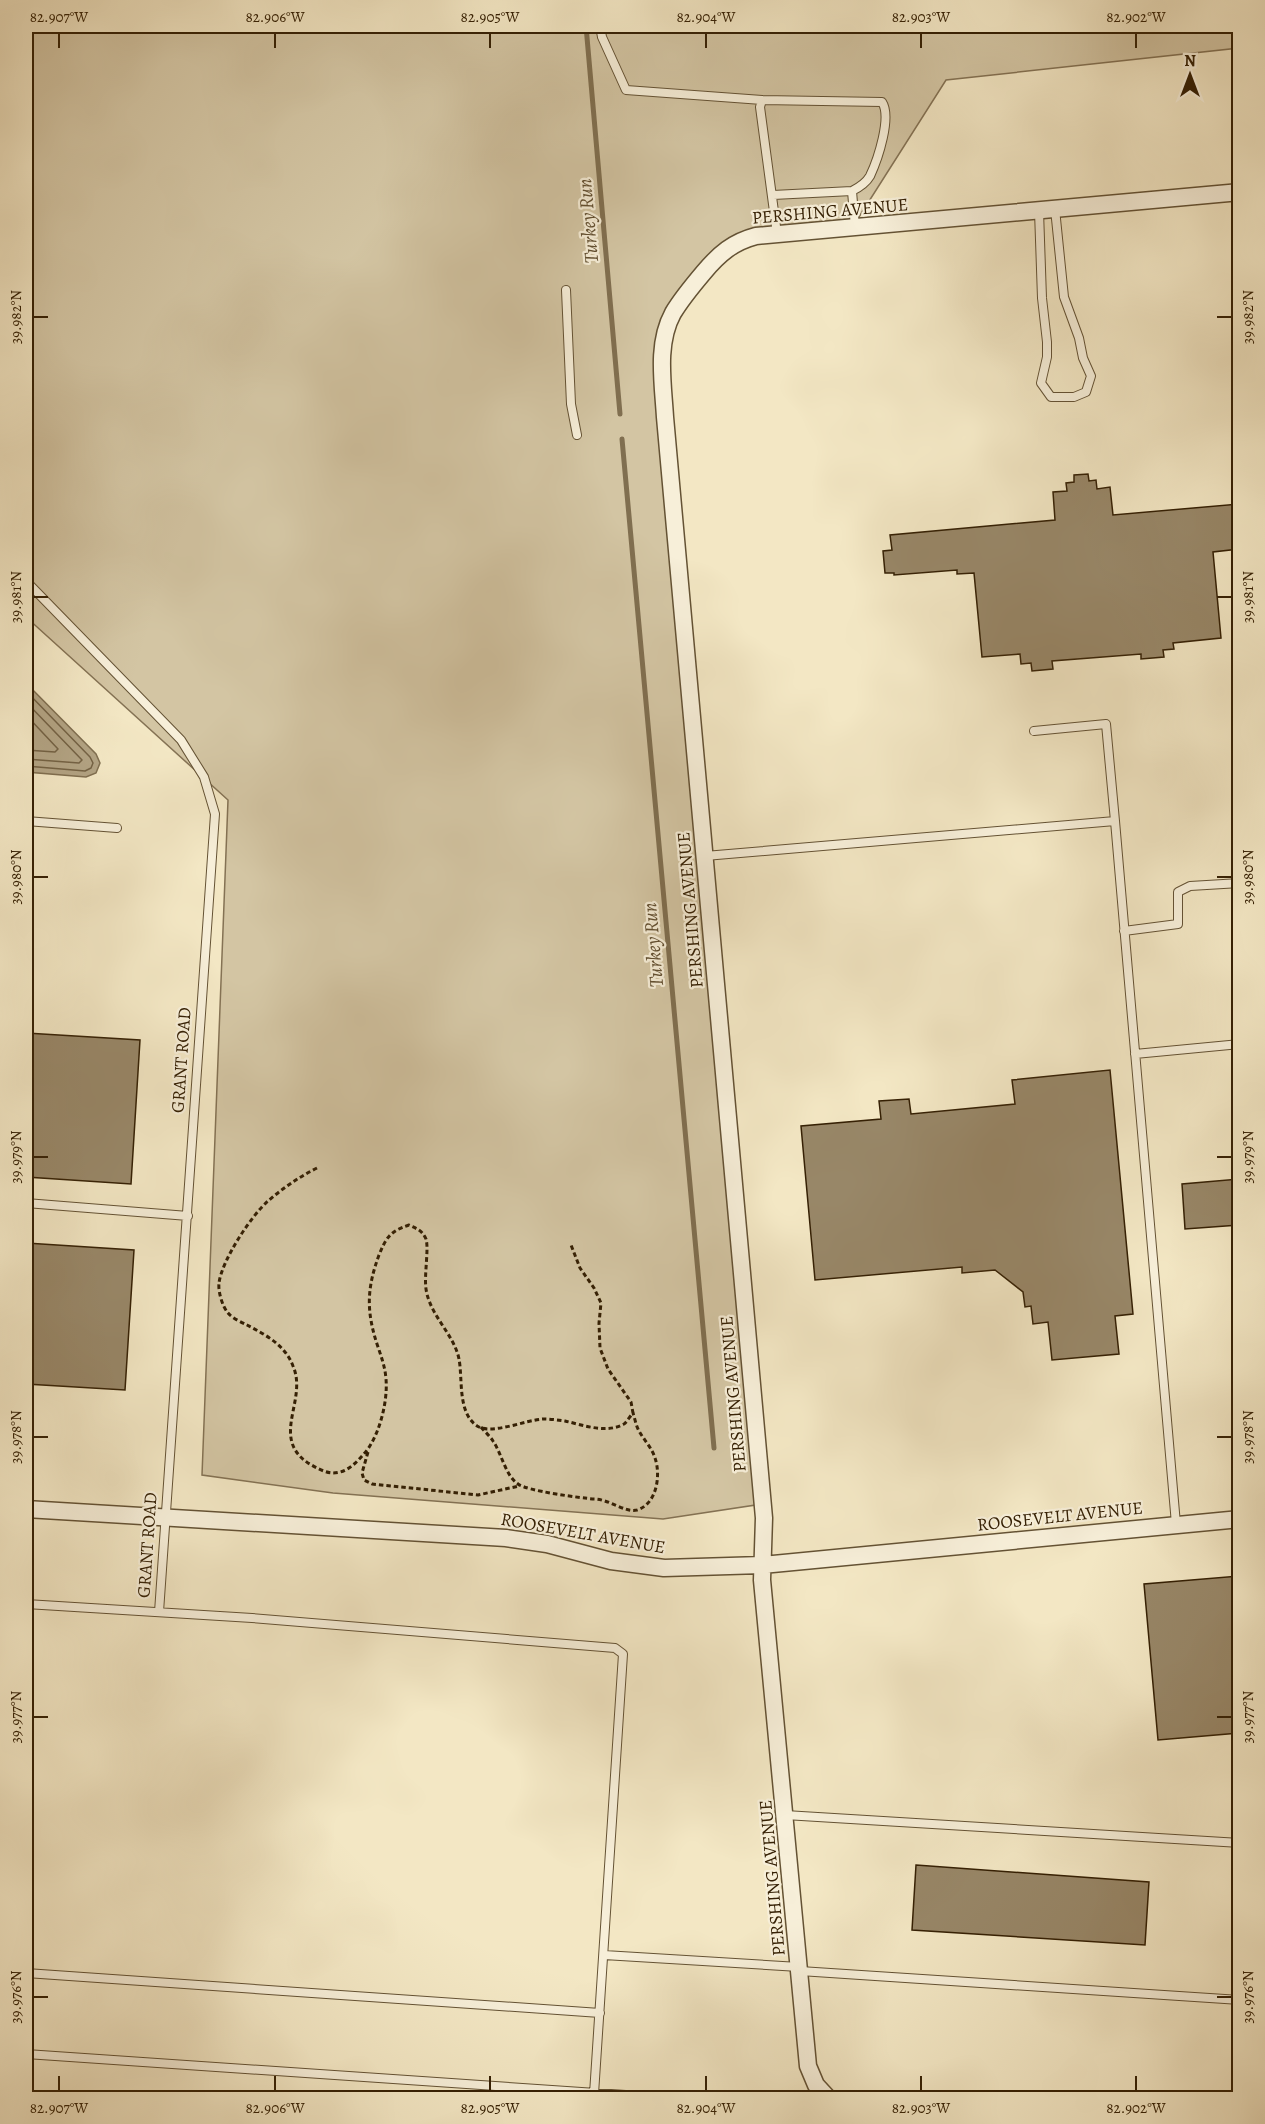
<svg xmlns="http://www.w3.org/2000/svg" width="1265" height="2124" font-family="Alegreya,serif">
	<rect width="100%" height="100%" fill="#f3e7c4"/>
	<filter id="stains"><feTurbulence type="fractalNoise" baseFrequency=".00333" numOctaves="4"/><feColorMatrix values="0 0 0 0 .2 0 0 0 0 .09 0 0 0 0 .02 0 0 0 .5 -.17"/></filter>
	<radialGradient id="worn" r=".72"><stop offset=".6" stop-color="#630" stop-opacity="0"/><stop offset="1" stop-color="#630" stop-opacity=".3"/></radialGradient>
	<path fill="#d3c5a3" stroke="#847254" stroke-width="1.5" d="M26,26H1239V48L946,80L852,228L756,236L686,294L663,348L762,1504L663,1519L333,1493L202,1475L228,800L26,617Z"/>
	<path fill="#b2a383" stroke="#806f50" stroke-width="1.5" d="M26,683L96,754L100,763L96,773L86,777L26,772Z"/>
	<g fill="none" stroke-linecap="round" stroke-linejoin="round">
		<path stroke="#746244" stroke-width="1.5" d="M26,691L90,757L93,763L91,768L85,771L26,766
			M26,702L82,760L79,763L26,759
			M26,715L58,749L55,752L26,750"/>
		<path stroke="#806f50" stroke-width="5" d="M586,26L620,414
			M622,439L714,1448"/>
	</g>
	<path fill="#988768" stroke="#352004" stroke-width="1.5" d="M1088,474L1089,481L1096,480L1097,489L1110,487L1113,515L1239,504V549L1213,552L1221,638L1173,643L1174,649L1163,650L1164,657L1141,659V654L1052,661L1053,669L1032,671L1031,663L1021,664L1020,654L982,657L974,573L957,574V570L894,575V573H885L883,551L892,550L890,535L1055,520L1053,492L1067,491L1066,483L1074,482V475Z
		M26,1033L140,1040L131,1184L26,1177Z
		M1110,1070L1133,1314L1115,1316L1119,1354L1052,1360L1048,1322L1033,1324L1031,1306L1025,1307L1023,1292L995,1270L962,1273V1267L815,1280L801,1126L881,1119L879,1101L909,1099L911,1114L1015,1104L1012,1080Z
		M1239,1179V1225L1185,1229L1182,1184Z
		M26,1243L134,1250L125,1390L26,1384Z
		M1239,1576V1733L1158,1740L1144,1584Z
		M916,1865L1149,1882L1145,1945L912,1930Z"/>
	<g fill="none" stroke-linecap="round" stroke-linejoin="round">
		<defs>
			<path id="lane" d="M600,26L602,37L626,90L762,100L882,102C892,117 878,159 870,176C866,183 860,187 852,191
				M762,100L760,107L777,234
				M773,195L852,191L855,227
				M1039,211L1042,298L1047,342V357L1041,383L1051,397H1074L1086,392L1091,376L1083,358L1079,338L1064,297L1055,209
				M566,290L571,404L577,435
				M26,581L181,740L204,777L215,814L159,1612
				M1034,731L1106,724L1115,821
				M26,821L117,828
				M705,856L1115,821L1176,1524
				M1124,931L1178,924V892L1190,886L1240,883
				M1135,1054L1240,1044
				M26,1203L188,1216
				M26,1604L252,1618L615,1648L623,1654L594,2094
				M785,1815L1240,1843
				M604,1955L799,1967
				M800,1971L1240,2000
				M26,1973L600,2013
				M26,2054L670,2098"/>
			<path id="street" d="M26,1509L506,1538L547,1544L611,1561L664,1568L762,1565L1240,1519
				M828,2098L816,2085L808,2066L762,1580L764,1518L665,417C663,383 656,344 673,313C682,298 693,285 704,272C719,254 733,242 756,236L1240,192"/>
		</defs>
		<use href="#lane" stroke="#645234" stroke-width="10"/>
		<use href="#street" stroke="#645234" stroke-width="19"/>
		<path stroke="#352004" stroke-width="3" stroke-dasharray="4.5 3" stroke-linecap="butt" d="M317,1168C299,1177 283,1188 268,1201C251,1216 222,1260 219,1283C218,1291 222,1306 228,1313C232,1318 241,1322 247,1325C266,1335 285,1345 293,1366C308,1400 270,1437 308,1463C315,1467 325,1473 333,1473C346,1473 355,1464 363,1455C379,1438 388,1402 386,1379C385,1366 381,1356 377,1344C366,1310 367,1288 379,1255C386,1238 390,1231 409,1225C417,1229 422,1230 426,1239C429,1249 424,1275 426,1289C430,1316 454,1334 459,1359C463,1380 457,1415 479,1427C494,1434 526,1420 543,1419C550,1419 558,1420 565,1421C583,1425 606,1434 624,1424C627,1422 630,1416 633,1413L631,1402L608,1369L600,1348L599,1323L601,1303L594,1288L580,1268L571,1245
			M481,1427C485,1432 490,1436 493,1441C502,1454 505,1475 518,1484C527,1491 581,1498 594,1499C609,1499 625,1513 637,1510C657,1504 661,1475 655,1458C652,1448 644,1440 639,1431C636,1426 635,1419 633,1413
			M368,1452L362,1473L364,1480L372,1484L478,1495L519,1486"/>
		<use href="#lane" stroke="#f7efd9" stroke-width="8"/>
		<use href="#street" stroke="#f7efd9" stroke-width="16"/>
	</g>
	<path fill="none" stroke="#352004" stroke-width="2" d="M59,33V48M275,33V48M490,33V48M706,33V48M921,33V48M1136,33V48M33,317H48M1217,317H1232M33,597H48M1217,597H1232M33,877H48M1217,877H1232M33,1157H48M1217,1157H1232M33,1437H48M1217,1437H1232M33,1717H48M1217,1717H1232M33,1997H48M1217,1997H1232M59,2076V2091M275,2076V2091M490,2076V2091M706,2076V2091M921,2076V2091M1136,2076V2091"/>
	<g text-anchor="middle" dominant-baseline="central" stroke-width="4.5" stroke-linejoin="round" paint-order="stroke">
		<g font-size="18" fill="#352004" stroke="#f7efd9">
			<text transform="translate(830 211) rotate(-5)">PERSHING AVENUE</text>
			<text transform="translate(690 910) rotate(-95)">PERSHING AVENUE</text>
			<text transform="translate(181 1060) rotate(-86)">GRANT ROAD</text>
			<text transform="translate(733 1394) rotate(-95)">PERSHING AVENUE</text>
			<text transform="translate(1060 1516) rotate(-6)">ROOSEVELT AVENUE</text>
			<text transform="translate(583 1533) rotate(10)">ROOSEVELT AVENUE</text>
			<text transform="translate(147 1545) rotate(-86)">GRANT ROAD</text>
			<text transform="translate(772 1878) rotate(-95)">PERSHING AVENUE</text>
		</g>
		<g font-size="20" font-style="italic" fill="#614e30" stroke="#f7efd9">
			<text transform="translate(588 221) rotate(-95)">Turkey Run</text>
			<text transform="translate(653 945) rotate(-95)">Turkey Run</text>
		</g>
	</g>
	<rect width="1265" height="2124" fill="none" stroke="#f3e7c4" stroke-width="66"/>
	<g transform="translate(1190 75)" stroke="#f7efd9" stroke-width="4.5" paint-order="stroke">
	<path d="M0-4.5L10 22L0 15L-10 22Z" fill="#352004"/>
	<text y="-9" font-size="16" font-weight="bold" text-anchor="middle" fill="#352004">N</text>
	</g>
	<rect x="33" y="33" width="1199" height="2058" fill="none" stroke="#352004" stroke-width="2"/>
	<g font-size="15" text-anchor="middle" fill="#352004">
		<text x="59" y="22">82.907°W</text>
		<text x="275" y="22">82.906°W</text>
		<text x="490" y="22">82.905°W</text>
		<text x="706" y="22">82.904°W</text>
		<text x="921" y="22">82.903°W</text>
		<text x="1136" y="22">82.902°W</text>
		<text transform="translate(16 317) rotate(-90)" y="5">39.982°N</text>
		<text transform="translate(1248 317) rotate(-90)" y="5">39.982°N</text>
		<text transform="translate(16 597) rotate(-90)" y="5">39.981°N</text>
		<text transform="translate(1248 597) rotate(-90)" y="5">39.981°N</text>
		<text transform="translate(16 877) rotate(-90)" y="5">39.980°N</text>
		<text transform="translate(1248 877) rotate(-90)" y="5">39.980°N</text>
		<text transform="translate(16 1157) rotate(-90)" y="5">39.979°N</text>
		<text transform="translate(1248 1157) rotate(-90)" y="5">39.979°N</text>
		<text transform="translate(16 1437) rotate(-90)" y="5">39.978°N</text>
		<text transform="translate(1248 1437) rotate(-90)" y="5">39.978°N</text>
		<text transform="translate(16 1717) rotate(-90)" y="5">39.977°N</text>
		<text transform="translate(1248 1717) rotate(-90)" y="5">39.977°N</text>
		<text transform="translate(16 1997) rotate(-90)" y="5">39.976°N</text>
		<text transform="translate(1248 1997) rotate(-90)" y="5">39.976°N</text>
		<text x="59" y="2113">82.907°W</text>
		<text x="275" y="2113">82.906°W</text>
		<text x="490" y="2113">82.905°W</text>
		<text x="706" y="2113">82.904°W</text>
		<text x="921" y="2113">82.903°W</text>
		<text x="1136" y="2113">82.902°W</text>
	</g>
	<rect width="100%" height="100%" filter="url(#stains)"/>
	<rect width="100%" height="100%" fill="url(#worn)"/>
</svg>
